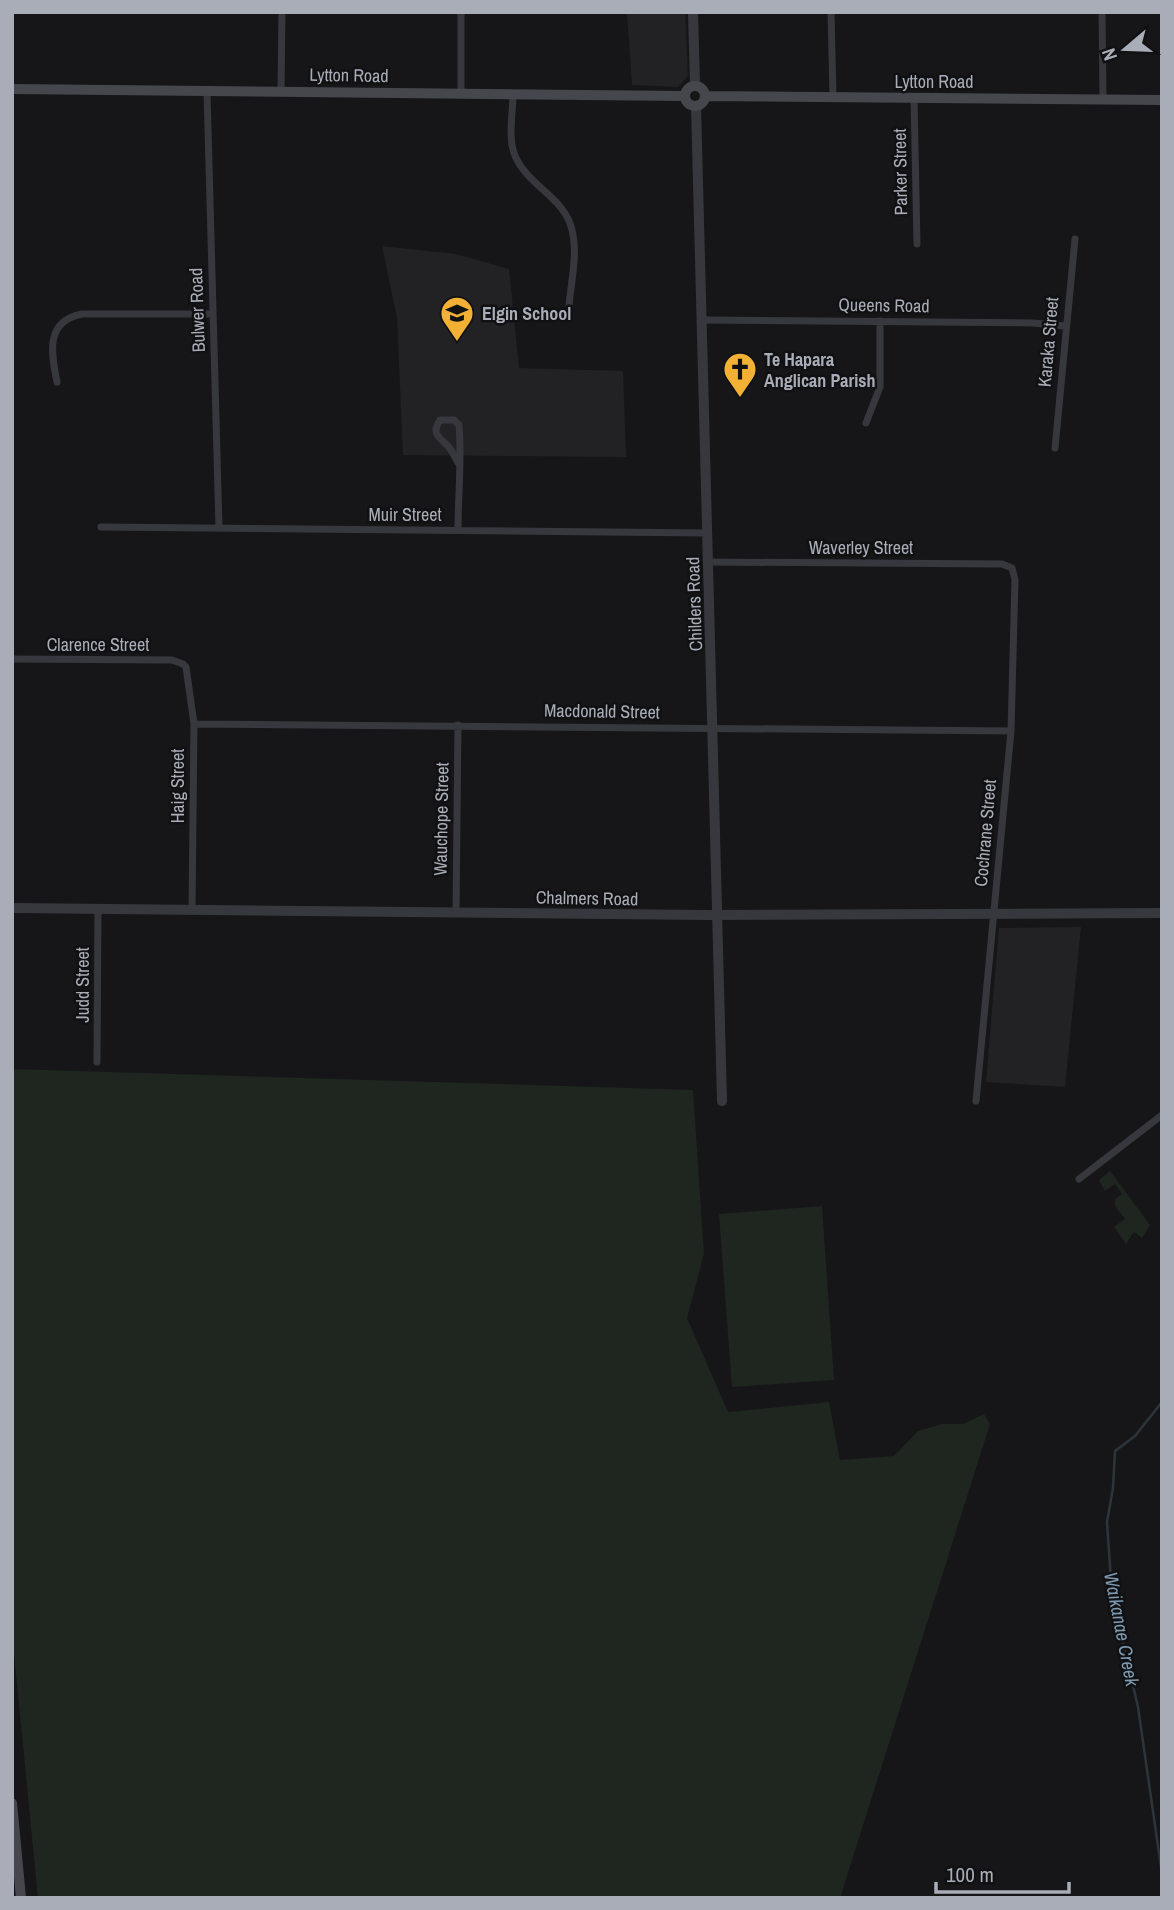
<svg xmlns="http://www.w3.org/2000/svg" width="1174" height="1910" font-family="'Archivo Narrow',sans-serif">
	<rect width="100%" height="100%" fill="#161618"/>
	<path fill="#222225" d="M627,12H685L688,76L678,87L632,85Z
		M382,246L456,254L509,269L519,368L623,371L626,457L403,455L397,318Z
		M1081,927L1065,1087L986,1082L999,928Z"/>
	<path fill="#1e261f" d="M12,1069L693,1090L704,1254L687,1318L728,1412L829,1402L840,1460L894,1456L918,1431L942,1424H963L984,1414L990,1424L840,1898H38L12,1633Z
		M1110,1171L1150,1225L1142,1238L1134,1232L1126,1244L1114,1227L1125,1219L1115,1206V1199L1122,1194L1115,1184L1105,1191L1099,1180Z
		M822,1206L834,1380L732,1387L719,1214Z"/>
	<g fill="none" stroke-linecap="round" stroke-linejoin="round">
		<path stroke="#2c353c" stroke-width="2.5" d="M1162,1402L1135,1436L1115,1451L1113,1488L1107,1522L1112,1595L1138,1707L1162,1874"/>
		<path stroke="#37383d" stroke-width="7" d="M831,12L833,97
			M1102,12L1103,100
			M207,92L219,528
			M281,92L282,12
			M461,94V12
			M513,94C513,114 507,140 516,158C530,187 565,198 572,230C578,254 571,282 569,306
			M914,98L917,244
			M702,320L1033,323L1065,326
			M57,382C51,353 45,321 82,314H213
			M866,423L880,387V321
			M1055,448L1075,239
			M458,463C455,457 452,451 448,446C439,437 431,434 440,420H454L459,425C462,458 458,496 458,530
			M101,527L708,533
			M709,562L1002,564L1012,568L1015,580L1011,731L976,1101
			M12,659L172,660L183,664L186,667L194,724L192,910
			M194,724L1011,731
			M456,913L458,725
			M97,1062L98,909
			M1079,1179L1162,1115"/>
		<path stroke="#37383d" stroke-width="10" d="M693,12L695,85
			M696,106L722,1101
			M12,908L708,915L1162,913"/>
		<path stroke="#45474d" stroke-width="10" d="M685 96a10 10 0 1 1 20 0a10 10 0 1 1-20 0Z
			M12,89L685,96
			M705,96L1162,100
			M12,1803L21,1898"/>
	</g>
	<defs>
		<symbol id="school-pin" viewBox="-11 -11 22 30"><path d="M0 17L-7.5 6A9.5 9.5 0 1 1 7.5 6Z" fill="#f2b134" stroke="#111113"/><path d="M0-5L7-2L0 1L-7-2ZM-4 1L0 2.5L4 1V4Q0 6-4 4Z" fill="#111"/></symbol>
		<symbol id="church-pin" viewBox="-11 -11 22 30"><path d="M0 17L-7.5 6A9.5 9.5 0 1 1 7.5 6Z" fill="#f2b134" stroke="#111113"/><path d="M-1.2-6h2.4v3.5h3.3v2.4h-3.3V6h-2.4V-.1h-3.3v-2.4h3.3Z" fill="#111"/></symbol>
	</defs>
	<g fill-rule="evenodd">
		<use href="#school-pin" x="438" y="294" width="38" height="52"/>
		<use href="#church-pin" x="721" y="350" width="38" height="52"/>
	</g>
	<g text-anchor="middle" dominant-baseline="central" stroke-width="5" stroke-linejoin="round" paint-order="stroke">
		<g font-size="18" fill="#a8adb8" stroke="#111113">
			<text transform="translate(349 75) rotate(1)">Lytton Road</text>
			<text x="934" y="81">Lytton Road</text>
			<text transform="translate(900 172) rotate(-91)">Parker Street</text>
			<text transform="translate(884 305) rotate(1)">Queens Road</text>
			<text transform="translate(197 310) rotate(-92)">Bulwer Road</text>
			<text transform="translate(1048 342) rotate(-85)">Karaka Street</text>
			<text x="405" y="514">Muir Street</text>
			<text x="861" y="547">Waverley Street</text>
			<text transform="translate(694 604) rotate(-92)">Childers Road</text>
			<text x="98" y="644">Clarence Street</text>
			<text transform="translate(602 711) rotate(1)">Macdonald Street</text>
			<text transform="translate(177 786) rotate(-90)">Haig Street</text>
			<text transform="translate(441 819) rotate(-89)">Wauchope Street</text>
			<text transform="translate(985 833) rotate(-85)">Cochrane Street</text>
			<text transform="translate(587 898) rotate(1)">Chalmers Road</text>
			<text transform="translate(82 985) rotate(-90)">Judd Street</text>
		</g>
		<g font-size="18" font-weight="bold" fill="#a8adb8" stroke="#111113" text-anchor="start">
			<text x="482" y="313">Elgin School</text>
			<text x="764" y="359">Te Hapara<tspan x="764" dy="21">Anglican Parish</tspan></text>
		</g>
		<g font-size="19" font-style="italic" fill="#7f9bb3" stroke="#111113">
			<text transform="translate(1122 1629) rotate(79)">Waikanae Creek</text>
		</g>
	</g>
	<rect width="1174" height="1910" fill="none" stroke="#a8adb8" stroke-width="28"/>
	<g transform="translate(1125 49) rotate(251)" stroke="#111113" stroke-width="5" paint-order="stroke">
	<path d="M0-5L12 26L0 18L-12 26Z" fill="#a8adb8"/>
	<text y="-10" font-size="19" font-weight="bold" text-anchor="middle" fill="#a8adb8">N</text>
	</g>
	<path d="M936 1882v10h133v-10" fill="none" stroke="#a8adb8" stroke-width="3.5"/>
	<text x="946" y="1882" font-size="21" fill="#a8adb8" stroke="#111113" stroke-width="5" paint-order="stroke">100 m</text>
</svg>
